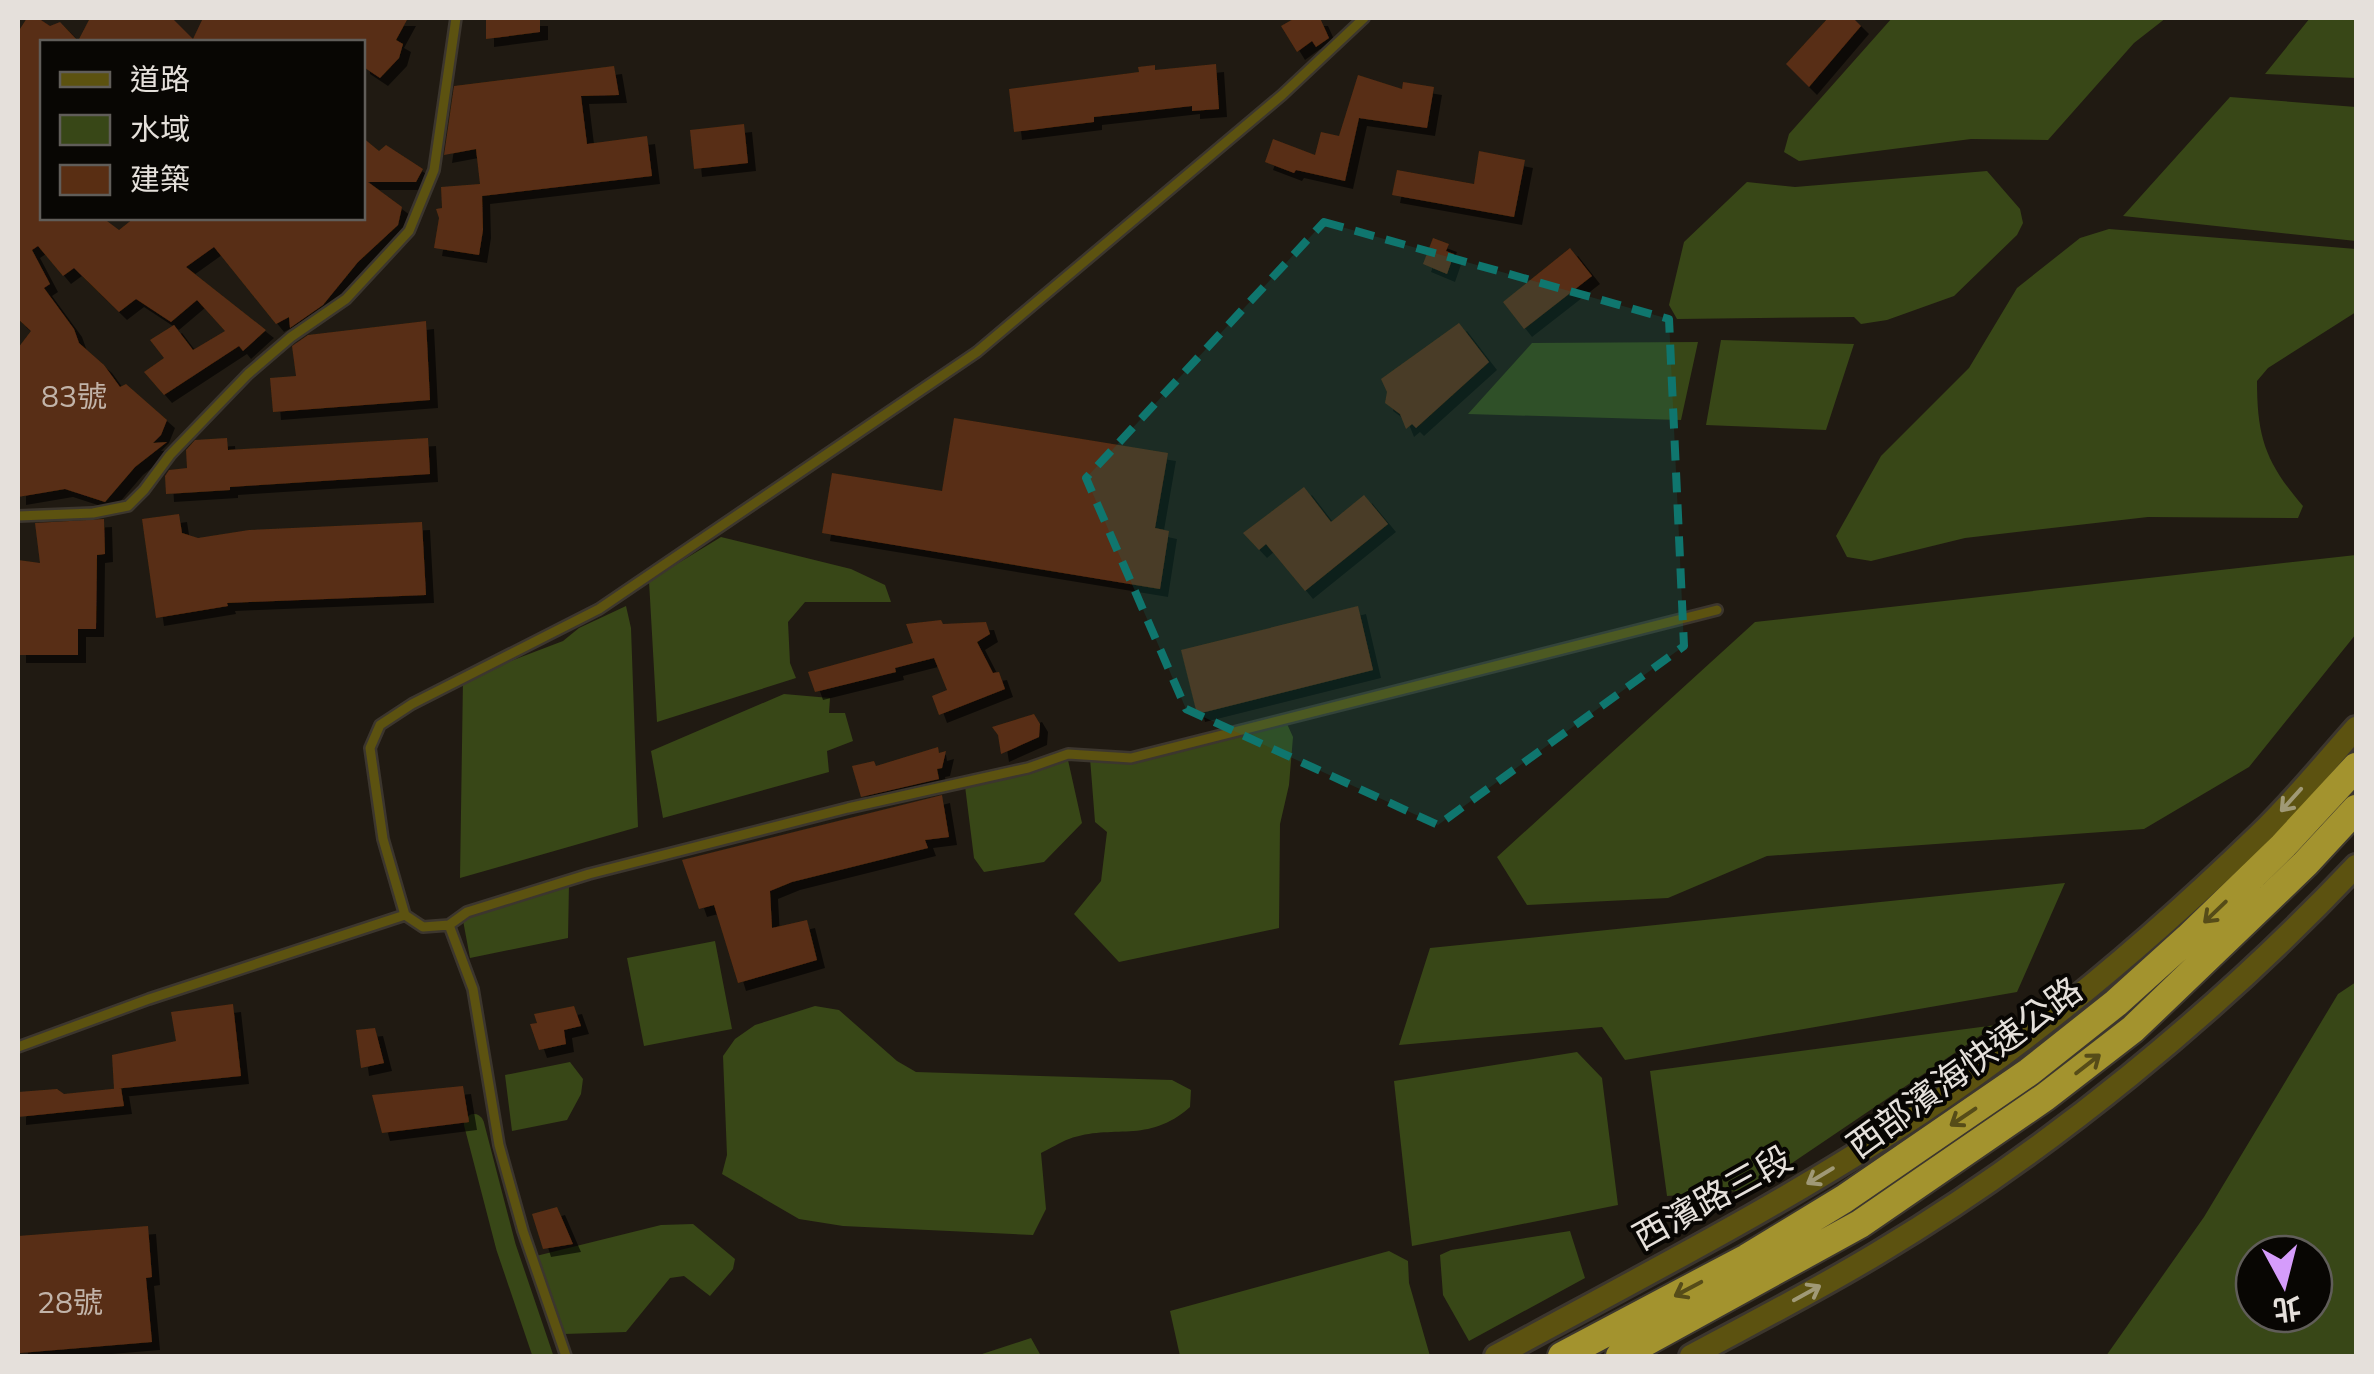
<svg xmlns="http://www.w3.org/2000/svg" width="2374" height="1374" font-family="Mulish,'Noto Sans TC',sans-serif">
	<defs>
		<filter id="shadow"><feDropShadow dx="8" dy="8" stdDeviation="0" flood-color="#0009"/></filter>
	</defs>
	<rect width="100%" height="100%" fill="#201a12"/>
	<path fill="#384717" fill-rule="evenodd" d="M1892,18H2166L2134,43L2048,140L1971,139L1799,161L1784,152L1789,134Z
		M2310,18H2356V78L2265,74Z
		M2230,97L2356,107V241L2123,216Z
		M1987,171L2020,209L2023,223L2017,235L1954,296L1887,320L1861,324L1854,317L1677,319L1669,305L1684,242L1747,182L1795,187Z
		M2109,229L2356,249V312L2268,368L2257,381C2257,438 2266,463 2303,506L2298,518L2148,517L1965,538L1871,561L1847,557L1836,536L1881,456L1969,368L2017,288L2080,238Z
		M1721,340L1854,344L1826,430L1706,425Z
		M1698,342L1681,420L1468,414L1532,343Z
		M721,537L851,569L885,585L891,602H805L788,622L790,663L796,678L657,722L649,581Z
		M2356,555V634L2249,767L2144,829L1767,856L1668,898L1527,905L1497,857L1755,622Z
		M626,606L631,628L638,827L460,878L463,679L563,641L579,628Z
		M784,694L830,698L829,713H845L853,741L827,751L829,772L663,818L651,751Z
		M1283,715L1293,737L1289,785L1280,824L1279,928L1119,962L1074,914L1101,881L1107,832L1095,822L1090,758H1116Z
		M1068,760L1082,823L1044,862L984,872L974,858L965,786Z
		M569,883L568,938L470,958L462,915Z
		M2065,883L2017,992L1625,1060L1602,1027L1399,1045L1430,948Z
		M715,941L732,1029L644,1046L627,958Z
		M2356,982V1356H2106L2204,1217L2338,994ZM2254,1254H2314V1314H2254Z
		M815,1006L839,1010L897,1061L916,1072L1172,1080L1191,1090L1190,1107C1147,1145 1113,1123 1069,1139C1060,1142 1050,1149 1041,1153L1046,1209L1033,1235L843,1226L799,1219L722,1174L727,1155L723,1056L735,1039L755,1025Z
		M1996,1025L1752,1190L1667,1196L1650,1071Z
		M1577,1052L1602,1078L1618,1205L1412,1246L1394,1081Z
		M570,1062L583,1079L581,1094L567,1120L512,1131L505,1075Z
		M693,1224L735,1259L733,1269L710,1296L684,1276L670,1278L626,1332L564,1334L554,1323L536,1256L661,1225Z
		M1570,1231L1585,1278L1469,1341L1443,1295L1440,1255L1451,1250Z
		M1389,1251L1408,1261L1409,1283L1430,1356H1180L1170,1311Z
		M1031,1338L1041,1356H976Z"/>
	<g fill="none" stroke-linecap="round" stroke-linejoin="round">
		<path stroke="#384717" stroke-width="20" d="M474,1124L506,1247L543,1356"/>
	</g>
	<path fill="#592e13" filter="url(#shadow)" d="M27,18H38L50,26L60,22L78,41L90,18H172L193,39L203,18H408L396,40L403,44L399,58L380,78L362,66V42H42V218H103L119,230L134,218H362V137L379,151L386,145L423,169L416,182H368L402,207L398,225L358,262L323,305L290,328L289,317L276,324L214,247L186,267L266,330L243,351L239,346L164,395L144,372L164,358L150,340L174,325L193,350L225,331L197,300L171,322L136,299L119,312L74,268L63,276L38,246L32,250L50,284L44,288L74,329L79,343L104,365L120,387L126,384L167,420L161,435L153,443L167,442L135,467L105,502L65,489L18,497V348L31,331L18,319V32Z
		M486,18H540V32L486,39Z
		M1295,18H1320L1329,38L1316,47L1312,41L1297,52L1281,26Z
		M1828,18H1853L1861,26L1809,87L1786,64Z
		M1216,64L1219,109L1192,111V106L1094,117V122L1014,132L1009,89L1139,72L1138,67L1155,65V70Z
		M614,66L619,95L581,96L587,144L647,136L652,176L482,196V193L483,230L479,255L434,248L439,218L436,209L442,208L441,187L480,184L476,149L444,155L454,86Z
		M1358,75L1402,89L1403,82L1434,87L1427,128L1359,118L1345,181L1296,170L1294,173L1265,162L1273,139L1315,155L1321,132L1339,136Z
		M744,124L748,163L694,169L690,130Z
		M1479,151L1525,160L1514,217L1392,195L1397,170L1474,184Z
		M1433,238L1449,244L1446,251L1454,254L1447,274L1423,264Z
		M1570,248L1592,276L1524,329L1503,302Z
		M426,321L430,400L273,412L270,378L296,376L292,346L308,335Z
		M1459,323L1489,362L1416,428L1412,424L1406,429L1400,414L1385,403L1387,392L1381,379Z
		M954,418L1168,453L1155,528L1169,531L1160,589L822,533L832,473L942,491Z
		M227,438L228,450L428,438L430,474L230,487V490L166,494L165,476L169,470L187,468L186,450L195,440Z
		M1304,487L1331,522L1364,495L1388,524L1305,591L1266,544L1259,550L1243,533Z
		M179,514L182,533L198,538L249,530L422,522L426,595L227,603L228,606L156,618L142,519Z
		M104,519L105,554L97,555L96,629H78V655H18V560L40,563L35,523Z
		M1358,606L1373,670L1197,714L1181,650Z
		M941,620L943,624L986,622L990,634L977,642L993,673L999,672L1005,689L939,715L932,696L947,690L934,658L895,668L896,672L815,692L808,672L913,643L906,624Z
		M1034,714L1040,724L1039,737L1001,754L998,735L992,727Z
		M938,747L939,753L946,751L942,768L937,769L939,779L861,797L852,766L874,761L876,766Z
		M942,795L949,837L925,840L928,848L792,882L770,891L772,928L807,920L817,960L738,983L714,905L699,909L682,860Z
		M233,1004L241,1076L114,1089L112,1055L176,1041L171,1012Z
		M574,1006L581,1026L564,1030L566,1044L539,1050L530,1024L537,1023L534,1014Z
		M375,1028L384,1063L361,1068L356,1030Z
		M463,1086L469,1122L382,1133L372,1095Z
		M121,1088L124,1106L18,1117V1092L57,1089L64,1094Z
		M557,1207L573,1244L543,1249L532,1214Z
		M148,1226L152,1277L146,1278L152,1342L20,1353L18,1236Z"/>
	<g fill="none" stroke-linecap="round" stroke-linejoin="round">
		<defs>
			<path id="service" d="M1364,18L1282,95L977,352L599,609L412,704L380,725L370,748L383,839L405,915L423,927L449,925L467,912L589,874L848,808L1028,768L1068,754L1131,758L1717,610
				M18,516L93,513L128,506L144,490L170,455L248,374L291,337L346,299L409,231L434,170L456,18
				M449,925L473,989L499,1145L523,1231L566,1356
				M18,1047L149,999L405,915"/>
			<path id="tertiary" d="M1496,1356C1639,1278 1786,1203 1922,1112C2042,1032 2156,935 2260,834C2294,801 2325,763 2356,728
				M1691,1356C1754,1322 1817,1290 1878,1253C2049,1151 2220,1010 2356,866"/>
			<path id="trunk" d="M1562,1356L1747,1258L1844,1199L2029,1072L2116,1003L2188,938L2283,846L2356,767
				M1620,1356L1860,1224L2045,1097L2133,1029L2305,864L2356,809"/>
		</defs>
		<use href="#service" stroke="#3c362e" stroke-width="14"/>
		<use href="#tertiary" stroke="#3c362e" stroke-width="28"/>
		<use href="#trunk" stroke="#3c362e" stroke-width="32"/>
		<use href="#service" stroke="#5c5210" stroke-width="9"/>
		<use href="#tertiary" stroke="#5c5210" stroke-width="22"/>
		<use href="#trunk" stroke="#a3932e" stroke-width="28"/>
	</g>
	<defs><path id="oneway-shaft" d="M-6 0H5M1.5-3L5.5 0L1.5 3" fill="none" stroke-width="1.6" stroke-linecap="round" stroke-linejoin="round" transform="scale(2.5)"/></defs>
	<g stroke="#a09976">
		<use href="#oneway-shaft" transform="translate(2291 800) rotate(132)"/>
		<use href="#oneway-shaft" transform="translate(1820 1176) rotate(149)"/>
		<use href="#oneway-shaft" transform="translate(1807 1293) rotate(-29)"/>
	</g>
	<g stroke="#564c18">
		<use href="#oneway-shaft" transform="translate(2215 912) rotate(136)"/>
		<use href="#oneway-shaft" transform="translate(2088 1064) rotate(-38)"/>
		<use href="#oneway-shaft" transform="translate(1963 1117) rotate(146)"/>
		<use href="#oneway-shaft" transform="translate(1688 1289) rotate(152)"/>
	</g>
	<path fill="#0f766e" fill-opacity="0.2" stroke="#0f766e" stroke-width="8" stroke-dasharray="20 12" stroke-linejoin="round" d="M1324,222L1669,319L1684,646L1438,825L1186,709L1086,478Z"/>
	<g text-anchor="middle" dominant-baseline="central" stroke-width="8" stroke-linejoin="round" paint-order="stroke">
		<g font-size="30" fill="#c2b4a9">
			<text x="74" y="396">83號</text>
			<text x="70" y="1302">28號</text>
		</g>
		<g font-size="35" fill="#e5e0db" stroke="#080603">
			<text transform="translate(1964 1067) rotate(-36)">西部濱海快速公路</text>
			<text transform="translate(1712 1197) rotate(-29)">西濱路三段</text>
		</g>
	</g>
	<rect width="2374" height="1374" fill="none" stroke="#e5e0db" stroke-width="40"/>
	<rect x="40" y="40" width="325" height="180" fill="#080603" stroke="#605d59" stroke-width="2.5"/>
	<rect x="60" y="72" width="50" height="15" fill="#5c5210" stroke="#605d59" stroke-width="2.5"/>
	<text x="130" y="90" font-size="30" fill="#e5e0db">道路</text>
	<rect x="60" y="115" width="50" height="30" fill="#384717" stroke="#605d59" stroke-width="2.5"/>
	<text x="130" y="140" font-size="30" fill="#e5e0db">水域</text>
	<rect x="60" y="165" width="50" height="30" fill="#592e13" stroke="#605d59" stroke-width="2.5"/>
	<text x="130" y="190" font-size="30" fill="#e5e0db">建築</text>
	<g transform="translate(2284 1284) rotate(173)"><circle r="48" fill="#080603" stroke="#605d59" stroke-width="2.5"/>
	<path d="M0-8L18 38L0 25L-18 38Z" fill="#d59cfb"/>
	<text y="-15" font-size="28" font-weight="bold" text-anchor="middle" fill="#e5e0db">北</text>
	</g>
</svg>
